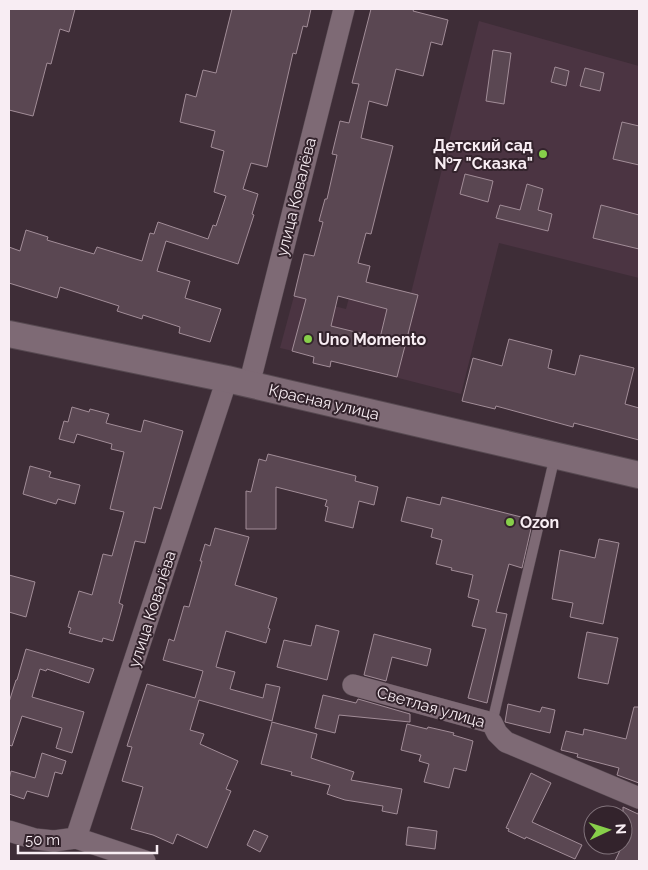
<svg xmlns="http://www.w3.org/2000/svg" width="648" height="870" font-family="Raleway,sans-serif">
	<rect width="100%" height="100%" fill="#3e2d37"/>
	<path fill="#4b3442" d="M479,21L639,66V278L499,243L461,394L332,361L330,367L313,363L314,356L280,348L294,296L346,309L354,279L411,293Z"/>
	<path fill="#5a4752" stroke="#a28d98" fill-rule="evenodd" d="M9,9H75L69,32L60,29L51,64L47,63L33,116L9,110Z
		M232,9H311L307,27L303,26L296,54L293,53L267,167L251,163L243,189L258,194L252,214L254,215L238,264L166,241L157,271L190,281L185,298L221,309L210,342L179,333L180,327L143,315L142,319L117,311L119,306L60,287L57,298L9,283V247L20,251L26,230L48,237L47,240L94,254L97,247L142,261L150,233L154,234L158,222L208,239L213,225L216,226L226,196L214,192L224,151L211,147L215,131L180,122L186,94L196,97L203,70L216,73Z
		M371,9H414L413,11L448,20L442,45L431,42L423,76L396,69L387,106L369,101L361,138L393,146L371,234L366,233L358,263L370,266L366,282L418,295L397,377L331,361L330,367L313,363L314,357L292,351L306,299L294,296L297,283L304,254L314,256L323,222L319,221L325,199H327L337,155L332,154L340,121L349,123L359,84L352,83ZM338,296L387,309L380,338L331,326Z
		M493,50L511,53L504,104L486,101Z
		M555,67L569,71L566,86L551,82Z
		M585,68L604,73L600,91L580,86Z
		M622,122L639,126V165L613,159Z
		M465,174L493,181L488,202L460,194Z
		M527,184L543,189L538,210L552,214L548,231L496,218L500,205L520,210Z
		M601,205L639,215V249L593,238Z
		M509,339L552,350L548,368L575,375L580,355L634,368L625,404L639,408V440L574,423L573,427L496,406L495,409L462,401L473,358L502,366Z
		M72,407L89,412L90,409L109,414L106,423L141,432L144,420L183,431L161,509L154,507L145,543L135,541L119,603L123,605L113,641L103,638L102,642L69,633L71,628L68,627L79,591L92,595L103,554L112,556L124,512L110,509L124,452L111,449L112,444L77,434L74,443L59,439L64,421L68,422Z
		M268,454L356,476L355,481L378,487L374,505L359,501L353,528L325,521L328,507L325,506L327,500L276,487V529H246V491L251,492L259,459L266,461Z
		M30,466L51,472L49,477L80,485L75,504L58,499L56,504L23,494Z
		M407,497L440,505L442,497L533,520L522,568L509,564L496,612L507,614L487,703L468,698L486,629L472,626L479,600L468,597L473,575L451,570L452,568L436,564L442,540L431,537L433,529L401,521Z
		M215,528L249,537L235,585L277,598L268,628L270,629L266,643L226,631L216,667L235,672L230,689L263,698L266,684L280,687L272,721L199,700L190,730L204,734L200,744L238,761L226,789L231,791L207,848L177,834L173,844L153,835L131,829L143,787L122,781L132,747L127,746L147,684L195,698L203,671L163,660L169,639L174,641L184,606L189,607L202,561H200L205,544L210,546Z
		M599,539L619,543L603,624L570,617L573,603L552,599L560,550L595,558Z
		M9,575L35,582L26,617L9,612Z
		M316,625L339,631L327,680L277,667L284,640L311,646Z
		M587,632L618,638L608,684L578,678Z
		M374,634L431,649L427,666L392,657L386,681L364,675Z
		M26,649L94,669L89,683L47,669L46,671L40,669L32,697L84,712L72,753L56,748L62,728L22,716L12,746L9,745V702L16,680H17Z
		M323,695L356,703L358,699L410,714V722L339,715L335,733L315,728Z
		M508,704L540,712L542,707L555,710L550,733L505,722Z
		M634,707H639V783L617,775L619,768L577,757L578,754L561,750L566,731L583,735L584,729L626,739Z
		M272,722L317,734L311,758L354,772L351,780L402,789L397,814L382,811L383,806L345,800L327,794L330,785L291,775L292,772L261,764Z
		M407,724L427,729L428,727L454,733L453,735L473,741L466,771L454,768L449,788L424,782L429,764L419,761L421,755L401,750Z
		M42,753L66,761L62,774L55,772L48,797L27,791L24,799L9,794V780L11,771L35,778Z
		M531,773L551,783L532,822L582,845L575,859L526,837L525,839L508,831L509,829L506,828Z
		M623,807L638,814L639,810V861H615L631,827L623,824Z
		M408,827L437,831L435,849L406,845Z
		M254,830L268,836L260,852L247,845Z"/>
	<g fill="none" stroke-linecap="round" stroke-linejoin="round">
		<defs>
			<path id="service" d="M492,723L555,456"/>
			<path id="minor" d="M249,385L344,9
				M353,685L492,723L497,733L506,742L639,798
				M9,831L35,839L54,841L76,838L145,861
				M76,838L227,379"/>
			<path id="tertiary" d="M9,334L227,379L639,475"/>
		</defs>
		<use href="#service" stroke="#574951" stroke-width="11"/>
		<use href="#minor" stroke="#574951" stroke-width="22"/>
		<use href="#tertiary" stroke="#574951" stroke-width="28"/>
		<use href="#service" stroke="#7e6a75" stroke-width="10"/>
		<use href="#minor" stroke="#7e6a75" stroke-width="21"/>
		<use href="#tertiary" stroke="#7e6a75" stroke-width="26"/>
	</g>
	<g fill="#87cf4a" stroke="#33232c" stroke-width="2">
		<circle cx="543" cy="154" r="5"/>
		<circle cx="308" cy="339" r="5"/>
		<circle cx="510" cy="522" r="5"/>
	</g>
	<g text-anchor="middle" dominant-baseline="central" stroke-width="4" stroke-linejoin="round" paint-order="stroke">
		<g font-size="16" font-weight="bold" fill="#f8edf3" stroke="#33232c" text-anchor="start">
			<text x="533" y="145" text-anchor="end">Детский сад<tspan x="533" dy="18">№7 "Сказка"</tspan></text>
			<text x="318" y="339">Uno Momento</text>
			<text x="520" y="522">Ozon</text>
		</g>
		<g font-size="16" fill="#f8edf3" stroke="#33232c">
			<text transform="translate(296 197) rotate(-76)">улица Ковалёва</text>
			<text transform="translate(324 402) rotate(13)">Красная улица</text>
			<text transform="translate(152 609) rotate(-72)">улица Ковалёва</text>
			<text transform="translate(431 707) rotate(16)">Светлая улица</text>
		</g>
	</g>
	<rect width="648" height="870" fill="none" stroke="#f8edf3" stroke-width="20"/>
	<g transform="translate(608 830) rotate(86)"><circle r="24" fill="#33232c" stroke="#82747c"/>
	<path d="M0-4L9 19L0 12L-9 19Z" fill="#87cf4a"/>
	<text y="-8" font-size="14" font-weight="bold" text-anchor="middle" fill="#f8edf3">N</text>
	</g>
	<path d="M18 845v8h139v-8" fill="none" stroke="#f8edf3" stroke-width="2.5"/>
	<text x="25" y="845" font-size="15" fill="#f8edf3" stroke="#33232c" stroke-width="4" paint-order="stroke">50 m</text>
</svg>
